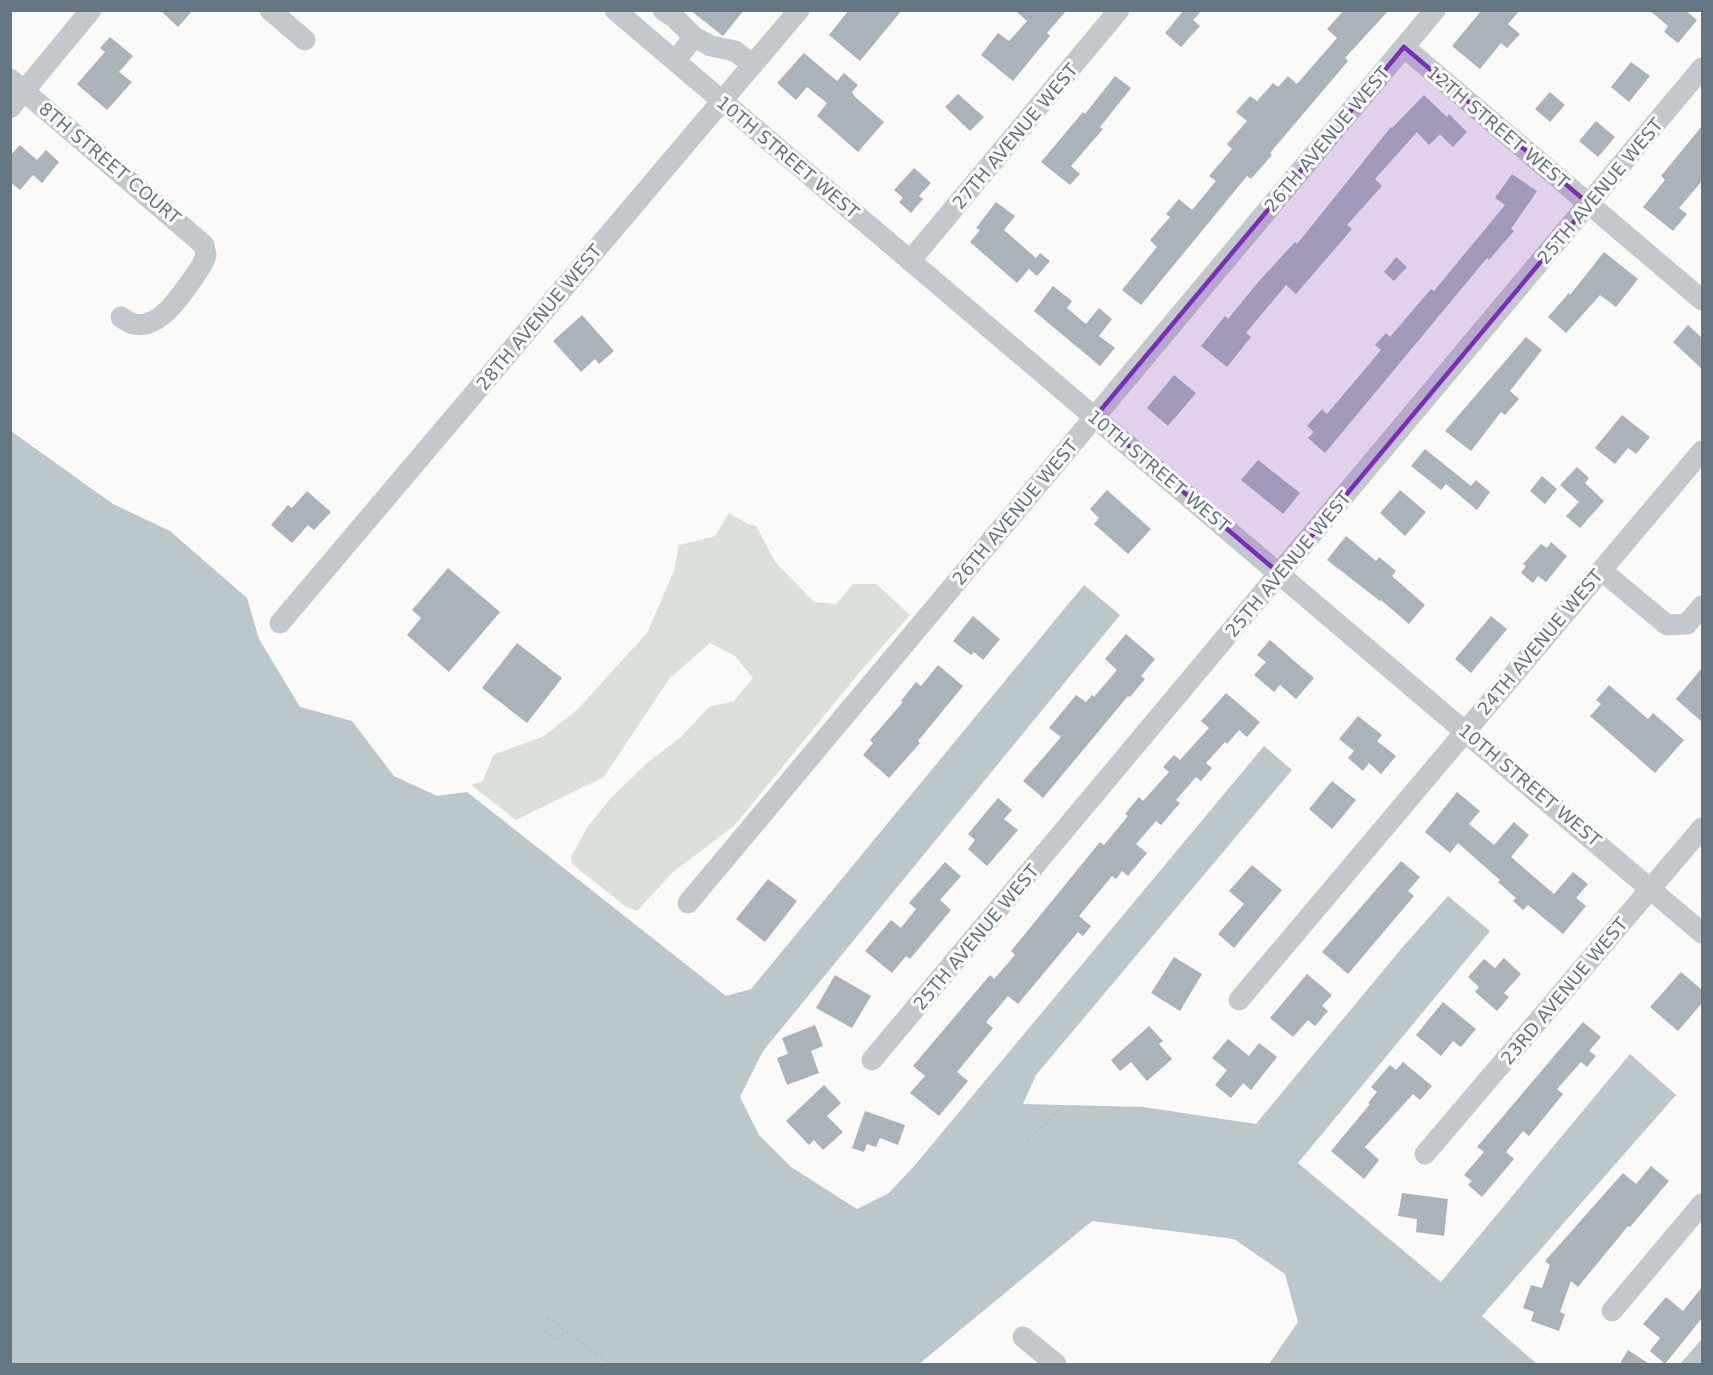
<svg xmlns="http://www.w3.org/2000/svg" width="1713" height="1375" font-family="'DejaVu Sans',sans-serif">
	<rect width="100%" height="100%" fill="#fafaf8"/>
	<path fill="#dadfd7" d="M729,513L748,524L756,526L776,563L814,602L836,604L853,584H876L910,615L859,673L734,826L673,872L637,911L625,906L572,864L571,857L588,826L611,798L647,763L681,737L709,707L734,701L753,678L735,656L710,643L670,678L604,777L516,820L471,785L483,781L493,755L544,736L577,710L647,633L674,571L679,545L715,536Z"/>
	<path fill="#bbc7cb" d="M11,431L113,504L170,531L247,598L259,639L300,707L352,721L394,776L437,796L467,792L726,996L751,989L1084,585L1120,615L763,1051L740,1097L759,1135L791,1167L857,1209L889,1193L915,1165L1264,746L1292,770L1036,1075L1023,1104L1143,1107L1256,1124L1401,949L1448,896L1490,931L1298,1163L1441,1282L1630,1054L1676,1095L1482,1316L1537,1364H1269L1298,1322L1285,1274L1234,1239L1092,1221L919,1364H11Z
		M1702,1339V1364H1680Z"/>
	<path fill="#aab3b9" d="M160,10H193L178,27Z
		M690,10H744L723,36Z
		M849,10H902L860,61L829,35Z
		M1015,10H1067L1047,33L1050,36L1013,81L981,55L998,33L1009,41L1027,21Z
		M1184,10H1202L1193,20L1200,26L1181,47L1165,33Z
		M1344,10H1389L1345,58L1348,61L1270,153L1272,155L1251,179L1247,176L1141,305L1122,290L1157,247L1150,240L1170,217L1166,214L1179,199L1192,210L1216,181L1209,176L1232,149L1227,144L1247,121L1236,112L1250,96L1257,101L1273,83L1278,87L1288,76L1297,84L1337,38L1327,29Z
		M1482,10H1520L1508,24L1520,34L1507,48L1501,43L1480,69L1452,46Z
		M1649,10H1685L1697,20L1678,43L1664,32L1668,26Z
		M110,37L133,56L119,72L132,82L107,110L77,84L105,52L100,48Z
		M804,53L837,81L844,73L858,85L852,92L855,97L884,122L858,152L817,116L827,103L807,87L796,100L777,83Z
		M1631,62L1650,76L1629,102L1611,87Z
		M1115,76L1131,88L1100,127L1103,129L1071,166L1080,174L1070,185L1041,162L1083,112L1085,114Z
		M1550,92L1565,105L1550,122L1535,109Z
		M958,94L984,117L970,131L945,107Z
		M1424,95L1447,117L1449,114L1467,132L1453,147L1440,134L1429,145L1417,132L1375,179L1382,186L1347,225L1352,229L1296,294L1286,285L1246,333L1251,337L1227,367L1201,346L1225,316L1228,319L1260,280L1295,242L1297,244L1391,127L1392,128Z
		M1596,121L1615,137L1598,157L1579,141Z
		M1702,126V181L1679,208L1687,214L1673,231L1643,207L1665,180L1661,176Z
		M20,145L37,160L46,150L59,162L42,183L33,175L20,190L10,182V156Z
		M914,168L931,183L919,196L923,199L911,213L899,202L903,198L894,190Z
		M1512,174L1537,191L1511,229L1514,231L1489,260L1487,258L1325,453L1308,438L1314,432L1307,426L1322,409L1327,414L1381,350L1375,345L1386,333L1390,337L1431,289L1434,291L1505,205L1495,198Z
		M996,202L1015,216L1004,230L1036,258L1040,253L1050,261L1037,276L1029,269L1017,283L970,242L980,230L976,228Z
		M1604,252L1638,279L1616,307L1600,295L1566,333L1548,317L1569,293L1570,295Z
		M1396,257L1407,267L1394,281L1384,272Z
		M1053,286L1072,301L1067,308L1086,324L1099,308L1112,319L1099,336L1115,348L1100,366L1034,311Z
		M582,315L614,351L599,364L595,359L581,372L553,341Z
		M1688,325L1702,338V369L1673,342Z
		M1526,337L1542,350L1510,391L1519,399L1505,415L1501,412L1471,451L1445,431Z
		M1174,375L1196,393L1168,426L1147,408Z
		M1622,415L1650,437L1636,454L1628,448L1615,464L1595,448Z
		M1425,449L1471,486L1476,480L1490,492L1477,510L1446,484L1441,490L1411,466Z
		M1258,460L1300,493L1283,514L1241,480Z
		M1577,467L1589,478L1585,483L1604,501L1580,528L1566,516L1579,502L1560,485Z
		M1542,476L1557,489L1545,504L1530,491Z
		M1107,490L1151,529L1128,554L1094,524L1099,518L1090,509Z
		M1400,490L1426,512L1405,536L1380,513Z
		M307,491L331,512L314,530L308,525L292,543L271,525L288,505L292,508Z
		M1346,536L1376,561L1379,557L1396,571L1392,576L1425,605L1409,624L1381,600L1380,601L1327,560Z
		M1551,542L1567,556L1546,582L1538,576L1533,583L1521,573L1526,566L1523,564L1541,544L1547,548Z
		M448,568L500,612L449,672L407,635L421,618L412,610Z
		M973,616L1000,639L983,660L974,652L971,655L953,641Z
		M1491,616L1507,629L1471,673L1455,659Z
		M1126,634L1155,659L1141,676L1145,679L1130,697L1128,696L1043,798L1023,781L1061,737L1049,728L1076,695L1086,702L1092,695L1094,697L1117,670L1105,659Z
		M1270,640L1314,678L1296,699L1280,685L1274,692L1254,675L1266,662L1257,655Z
		M517,643L562,678L527,723L482,688Z
		M938,665L963,686L918,741L920,743L889,778L863,755L873,743L870,740L903,702L901,701L916,682L921,686Z
		M1702,668V722L1676,699Z
		M1609,685L1648,719L1653,713L1684,740L1655,773L1590,716L1601,704L1596,700Z
		M1226,693L1260,722L1247,737L1239,730L1227,744L1225,742L1206,763L1212,768L1201,781L1196,777L1176,800L1180,803L1161,825L1156,821L1136,844L1147,853L1128,876L1122,871L1116,879L1112,876L1079,916L1091,926L1083,936L1078,932L1018,1004L1008,996L986,1022L993,1028L957,1072L968,1081L939,1116L910,1093L925,1076L913,1066L990,975L994,979L1015,955L1011,951L1100,842L1104,845L1128,816L1125,814L1139,797L1143,801L1169,772L1163,767L1174,755L1180,760L1209,728L1201,721Z
		M1358,716L1382,735L1377,741L1396,756L1381,774L1369,763L1363,771L1348,758L1354,751L1339,739Z
		M1332,781L1356,800L1332,829L1309,809Z
		M1457,792L1480,811L1469,824L1494,845L1514,822L1529,835L1511,857L1554,894L1573,872L1588,884L1576,898L1586,906L1563,934L1528,905L1523,910L1513,901L1516,898L1498,882L1500,880L1458,843L1450,853L1425,832Z
		M998,798L1012,810L1004,819L1018,830L987,866L968,849L975,840L968,834Z
		M1401,861L1420,877L1408,891L1414,896L1348,974L1322,952Z
		M945,862L961,876L940,900L951,910L910,959L906,956L892,973L865,951L891,920L901,928L916,909L909,903Z
		M1252,865L1282,890L1234,948L1218,934L1244,904L1229,891Z
		M768,879L797,901L765,942L736,919Z
		M1174,957L1202,974L1180,1011L1151,993Z
		M1504,958L1521,974L1504,993L1509,997L1497,1011L1475,992L1479,987L1468,977L1484,959L1495,968Z
		M1681,972L1702,990V1003L1678,1031L1650,1007Z
		M1307,974L1332,995L1322,1006L1328,1011L1315,1026L1308,1020L1293,1037L1270,1018Z
		M835,975L871,996L852,1028L816,1008Z
		M1443,1002L1476,1029L1461,1047L1453,1041L1441,1056L1416,1035Z
		M1583,1022L1601,1037L1589,1051L1596,1056L1587,1067L1581,1062L1557,1089L1563,1094L1529,1136L1523,1131L1506,1152L1514,1159L1482,1197L1468,1185L1472,1181L1464,1175L1484,1152L1477,1147Z
		M815,1025L823,1046L811,1051L819,1073L787,1085L777,1058L788,1054L782,1038Z
		M1149,1026L1163,1041L1159,1044L1172,1059L1147,1081L1131,1062L1120,1071L1111,1060Z
		M1228,1039L1249,1056L1259,1043L1277,1057L1251,1090L1243,1083L1231,1098L1215,1085L1227,1070L1212,1058Z
		M1403,1062L1432,1086L1420,1100L1413,1094L1365,1147L1379,1160L1364,1179L1331,1151L1370,1104L1368,1103L1377,1092L1371,1087L1390,1065L1396,1070Z
		M824,1085L841,1103L827,1116L843,1132L823,1150L814,1140L809,1145L786,1121Z
		M865,1111L905,1125L898,1145L880,1138L876,1147L867,1144L864,1152L852,1148Z
		M1651,1166L1669,1181L1630,1227L1628,1226L1578,1287L1571,1281L1560,1312L1565,1314L1559,1331L1531,1321L1534,1312L1523,1308L1531,1285L1542,1288L1550,1265L1545,1261L1623,1173L1636,1184Z
		M1402,1193L1448,1199L1444,1236L1416,1232L1417,1219L1398,1216Z
		M1702,1287V1318L1665,1364L1650,1351L1660,1338L1643,1324L1666,1297L1683,1311Z
		M1628,1350L1651,1365H1619Z"/>
	<g fill="none" stroke-linecap="round" stroke-linejoin="round">
		<path stroke="#bbbfc2" stroke-width="3" stroke-dasharray="3 3" stroke-linecap="butt" d="M1027,1141L1061,1108
			M547,1317L610,1364
			M539,1327L557,1341L565,1331"/>
		<path stroke="#c3c8cc" stroke-width="21" d="M270,10L305,40
			M615,10L1702,933
			M663,10L675,18L694,37
			M1404,47L1702,300
			M675,61L694,37L711,46L735,51L753,65
			M10,79L204,245L206,255L202,265C185,289 154,345 121,317
			M10,108L91,10
			M910,261L1119,10
			M1601,570L1667,625L1687,624L1702,606
			M280,623L799,10
			M688,903L1435,10
			M1239,1000L1702,451
			M872,1060L1702,68
			M1425,1154L1702,828
			M1612,1311L1702,1204
			M1023,1337L1056,1364"/>
	</g>
	<path fill="#7b2cbf" fill-opacity="0.2" stroke="#7b2cbf" stroke-width="4.5" stroke-linejoin="round" d="M1404,47L1589,204L1280,574L1095,417Z"/>
	<g text-anchor="middle" dominant-baseline="central" stroke-width="6" stroke-linejoin="round" paint-order="stroke">
		<g font-size="18" fill="#657683" stroke="#fff">
			<text transform="translate(1498 127) rotate(40)">12TH STREET WEST</text>
			<text transform="translate(1015 136) rotate(-50)">27TH AVENUE WEST</text>
			<text transform="translate(1327 139) rotate(-50)">26TH AVENUE WEST</text>
			<text transform="translate(788 157) rotate(40)">10TH STREET WEST</text>
			<text transform="translate(110 163) rotate(40)">8TH STREET COURT</text>
			<text transform="translate(1600 191) rotate(-50)">25TH AVENUE WEST</text>
			<text transform="translate(539 317) rotate(-50)">28TH AVENUE WEST</text>
			<text transform="translate(1159 471) rotate(40)">10TH STREET WEST</text>
			<text transform="translate(1015 512) rotate(-50)">26TH AVENUE WEST</text>
			<text transform="translate(1288 564) rotate(-50)">25TH AVENUE WEST</text>
			<text transform="translate(1540 642) rotate(-50)">24TH AVENUE WEST</text>
			<text transform="translate(1530 785) rotate(40)">10TH STREET WEST</text>
			<text transform="translate(976 937) rotate(-50)">25TH AVENUE WEST</text>
			<text transform="translate(1564 991) rotate(-50)">23RD AVENUE WEST</text>
		</g>
	</g>
	<rect width="1713" height="1375" fill="none" stroke="#657683" stroke-width="24"/>
</svg>
